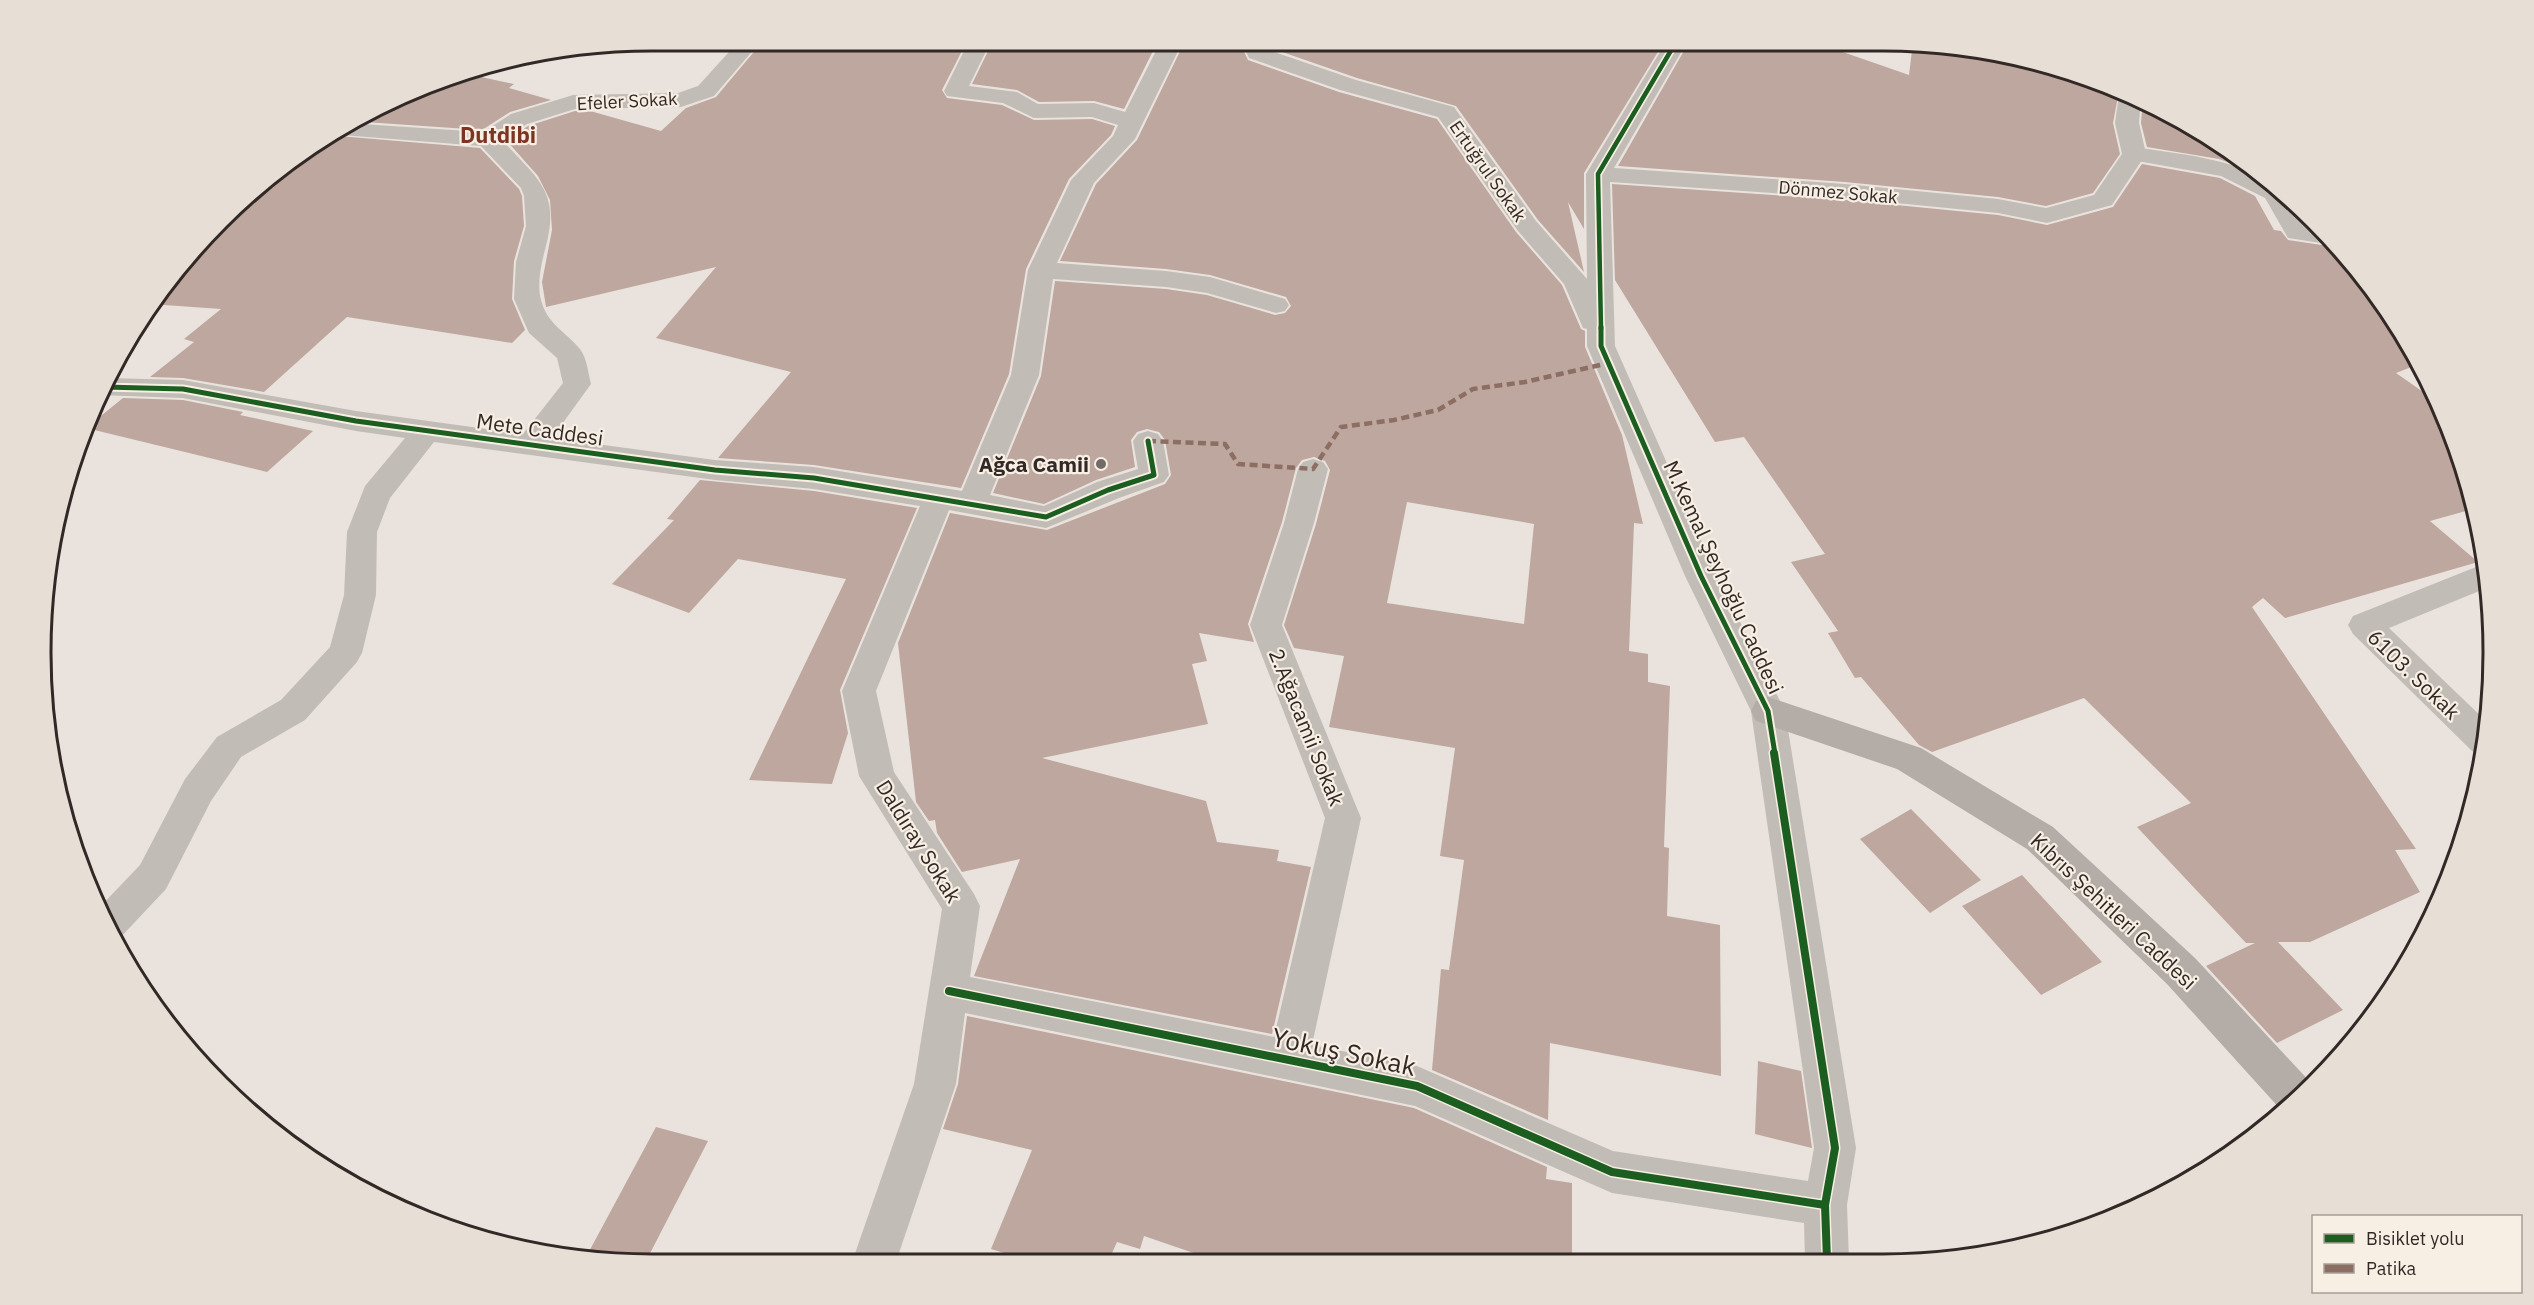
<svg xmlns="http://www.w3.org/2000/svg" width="2534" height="1305" font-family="'IBM Plex Sans',sans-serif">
	<rect width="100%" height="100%" fill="#eae3dd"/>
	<path fill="#bda79f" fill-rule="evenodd" d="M763,41H967L942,90L947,98L1002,105L1034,120L1092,119L1115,126L1111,135L1069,179L1026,269L1009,374L961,488L814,465L718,458L791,372L656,338L716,267L546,307L542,282L552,230L550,200L538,176L506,140L528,126L575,111H590L661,131L686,108L716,97Z
		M993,41H1158L1124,109L1094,101L1039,102L1017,90L972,84Z
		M1185,41H1239L1248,60L1339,92L1437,119L1516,232L1562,285L1581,329L1585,331V347L1622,435L1643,524L1634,523L1629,651L1648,654V682L1670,686L1664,847L1669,848L1667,916L1720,925L1721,1076L1550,1043L1548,1120L1432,1070L1441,969L1449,970L1464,860L1440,856L1455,748L1329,727L1344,656L1294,648L1284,625L1316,524L1330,470L1325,461L1314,457L1302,460L1296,468L1282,522L1248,624L1254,642L1199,633L1207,661L1192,664L1208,724L1042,758L1206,801L1217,842L1279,850L1277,861L1311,867L1272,1034L974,976L1020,859L962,872L937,833L935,820L929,821L916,802L898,643L950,513L1047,530L1165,484L1171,475L1165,440L1159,432L1147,429L1137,432L1131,440L1135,467L1096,480L1044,504L993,493L1041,376L1055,281L1166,289L1207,295L1275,315L1285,313L1291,306L1286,297L1210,275L1166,269L1060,261L1096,184L1137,140ZM1407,502L1534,524L1524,624L1387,603Z
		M1265,41H1452L1664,42L1584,173V229L1568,202L1584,272L1538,220L1456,106L1357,78L1268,47Z
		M1689,42H1814L1909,75L1913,42L2040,61L2119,91L2113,123L2120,154L2093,193L2046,206L1998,197L1845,182L1618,166Z
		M458,72L514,84L509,88L551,100L510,112L482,130L350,121Z
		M2143,100L2254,167L2256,173L2219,159L2147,147L2141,123Z
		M327,135L480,148L519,189L522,196L524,226L514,261L512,299L525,330L512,343L347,317L264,392L183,378L150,377L194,342L184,339L221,309L150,304L214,237L207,236L280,167Z
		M2142,164L2220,178L2255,196L2274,230L2281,231L2288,240L2328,246L2336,243L2342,249L2412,347L2419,364L2396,373L2436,401L2461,456L2473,509L2430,521L2478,562L2285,618L2263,598L2252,607L2416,849L2395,850L2420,892L2310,942H2278L2343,1010L2277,1043L2206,966L2255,943H2246L2137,827L2191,803L2084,698L1932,752L1919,745L1861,677L1855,678L1828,633L1838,631L1791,562L1825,554L1744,437L1715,442L1615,280L1612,184L1845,200L1998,215L2047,225L2113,207Z
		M123,398L183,400L243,412L240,415L313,431L267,472L86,428Z
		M700,480L814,491L917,508L840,690L848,733L832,784L749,780L846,579L738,559L689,613L612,584L674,520L667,519Z
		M1911,809L1981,880L1930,913L1860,839Z
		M2022,875L2102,962L2041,995L1962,906Z
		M967,1016L1414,1108L1547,1167L1546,1179L1572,1183V1260L1217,1261L1144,1236L1140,1249L1117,1242L1108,1262H1034L991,1249L1032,1150L943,1129L958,1084Z
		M1758,1061L1801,1071L1812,1148L1755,1134Z
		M656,1127L708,1141L645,1263H613L585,1259Z"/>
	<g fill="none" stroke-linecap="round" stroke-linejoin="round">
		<path fill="#c2bcb7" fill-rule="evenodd" d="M2134,147C2189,156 2252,158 2292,202C2298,209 2301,219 2306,226L2319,228L2334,242L2328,244L2288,238L2265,198L2221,176L2126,159L2122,154L2126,149Z"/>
		<path fill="#c2bcb7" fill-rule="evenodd" d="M739,41H761L714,96L681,107L575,109L527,124L502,140C539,180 561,192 545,250C541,264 537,286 541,300C547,324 566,332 580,349C587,358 588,373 591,384L552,438L715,460L814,467L962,491L1011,375L1028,270L1071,180L1113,136L1118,125L1092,117L1034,118L1003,103L947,96L944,91L969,41H991L969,86L1017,92L1038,104L1094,103L1125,112L1161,41H1183L1135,139L1094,183L1057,263L1166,271L1210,277L1285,299L1289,305L1285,311L1276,313L1207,293L1166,287L1053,279L1039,375L990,495L1044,506L1097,482L1138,469L1133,441L1138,434L1148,431L1158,434L1163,441L1169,475L1164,482L1119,498L1046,528L949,510L876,691L894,772L974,894L980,906L970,977L1274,1037L1325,818L1250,625L1284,523L1298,469L1303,462L1313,459L1323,462L1328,469L1314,523L1282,625L1361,818L1312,1045L1417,1066L1613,1151L1808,1181L1814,1148L1751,711L1685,576L1587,346V329L1583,328L1564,284L1518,231L1438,117L1340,90L1249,58L1241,41H1263L1266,49L1356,80L1454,107L1536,221L1587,279L1586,174L1666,42H1687L1614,168L1845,184L1998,199L2046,208L2094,195L2122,154L2115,123L2119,95L2121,92L2141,99L2139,123L2146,154L2112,205L2047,223L1998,213L1845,198L1610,182L1615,346L1717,576L1785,711L1856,1148L1847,1205L1849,1260H1805L1804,1223L1612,1193L1415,1106L965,1013L956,1084L896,1262H852L914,1084L942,909L859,776L842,691L920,506L814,489L715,480L434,442L390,498L377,532L376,595L362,653L357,662L305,720L241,757L211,801L166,889L119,939L114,941L98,909L140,865L185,779L217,737L281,700L330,647L344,595L347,532L365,486L405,438L356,431L183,398L99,395L109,378L183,380L356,411L523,434L563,383L557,358L529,333L514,299L516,262L526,226L524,196L521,188L481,146L329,134L346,123L483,132L511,114L573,95L678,93L698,86Z
			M2486,563L2489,587L2389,628L2487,722L2482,755L2472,751L2353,634L2348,625L2353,616Z"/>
		<path fill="#b3aca7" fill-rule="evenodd" d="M1768,697L1921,748L2053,827L2195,958L2312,1084L2282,1111L2167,984L2027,849L1897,769L1756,721L1751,711L1756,701Z"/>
		<path stroke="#8d6e63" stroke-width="4.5" stroke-dasharray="8 4.5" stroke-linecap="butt" d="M1148,441L1225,444L1238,464L1313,469L1341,427L1394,420L1438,410L1473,389L1525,382L1609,363"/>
		<defs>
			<path id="cycleway-far2" d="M1601,329L1598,174L1676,42"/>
			<path id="cycleway-far1" d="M1601,327V346L1701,576L1768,711L1775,754
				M104,387L183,389L356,421L715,470L814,478L1046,517L1108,490L1154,475L1148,441"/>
			<path id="cycleway" d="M1774,753L1835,1148L1825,1205L1827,1260
				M949,991L1417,1086L1612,1172L1825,1205"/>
		</defs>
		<use href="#cycleway-far2" stroke="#f7eee4" stroke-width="8"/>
		<use href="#cycleway-far1" stroke="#f7eee4" stroke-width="9"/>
		<use href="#cycleway" stroke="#f7eee4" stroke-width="11"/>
		<use href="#cycleway-far2" stroke="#1b5e20" stroke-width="4.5"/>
		<use href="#cycleway-far1" stroke="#1b5e20" stroke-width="5"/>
		<use href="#cycleway" stroke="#1b5e20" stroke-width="8"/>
	</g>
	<circle fill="#726a66" stroke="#f7eee4" stroke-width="2" cx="1101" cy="464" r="6"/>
	<g text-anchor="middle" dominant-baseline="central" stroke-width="4.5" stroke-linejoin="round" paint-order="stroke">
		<g font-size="18" fill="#322926" stroke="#f7eee4">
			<text transform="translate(627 101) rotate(-3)">Efeler Sokak</text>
			<text transform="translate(1488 171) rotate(55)">Ertuğrul Sokak</text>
			<text transform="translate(1838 192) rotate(5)">Dönmez Sokak</text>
		</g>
		<g font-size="21" fill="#322926" stroke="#f7eee4">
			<text transform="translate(540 429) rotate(8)">Mete Caddesi</text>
			<text transform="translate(1724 577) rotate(65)">M.Kemal Şeyhoğlu Caddesi</text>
			<text transform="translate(2414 674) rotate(44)">6103. Sokak</text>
			<text transform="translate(1307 727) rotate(68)">2.Ağacamii Sokak</text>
			<text transform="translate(919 841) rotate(58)">Daldıray Sokak</text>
			<text transform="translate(2114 911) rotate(43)">Kıbrıs Şehitleri Caddesi</text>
		</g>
		<g font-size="21" font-weight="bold" fill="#322926" stroke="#f7eee4" text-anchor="end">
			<text x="1089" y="464">Ağca Camii</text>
		</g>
		<g font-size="22" font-weight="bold" fill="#7d3523" stroke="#f7eee4">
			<text x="498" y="134">Dutdibi</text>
		</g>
		<g font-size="26" fill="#322926" stroke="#f7eee4">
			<text transform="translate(1344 1051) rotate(12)">Yokuş Sokak</text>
		</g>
	</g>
	<path d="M0 0H2534V1305H0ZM652 51H1882A601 601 0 0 1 2483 652V653A601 601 0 0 1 1882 1254H652A601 601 0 0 1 51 653V652A601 601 0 0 1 652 51Z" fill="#e7ded5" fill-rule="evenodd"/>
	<path fill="none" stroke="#322926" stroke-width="3" d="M652 51H1882A601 601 0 0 1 2483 652V653A601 601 0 0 1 1882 1254H652A601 601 0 0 1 51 653V652A601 601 0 0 1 652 51Z"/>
	<rect x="2312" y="1215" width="210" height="78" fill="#f7eee4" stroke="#a89f98" stroke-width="1.5"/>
	<rect x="2324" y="1234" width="30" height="9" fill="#1b5e20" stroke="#a89f98" stroke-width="1.5"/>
	<text x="2366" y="1245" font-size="18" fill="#322926">Bisiklet yolu</text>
	<rect x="2324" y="1264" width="30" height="9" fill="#8d6e63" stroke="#a89f98" stroke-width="1.5"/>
	<text x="2366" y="1275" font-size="18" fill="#322926">Patika</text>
</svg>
